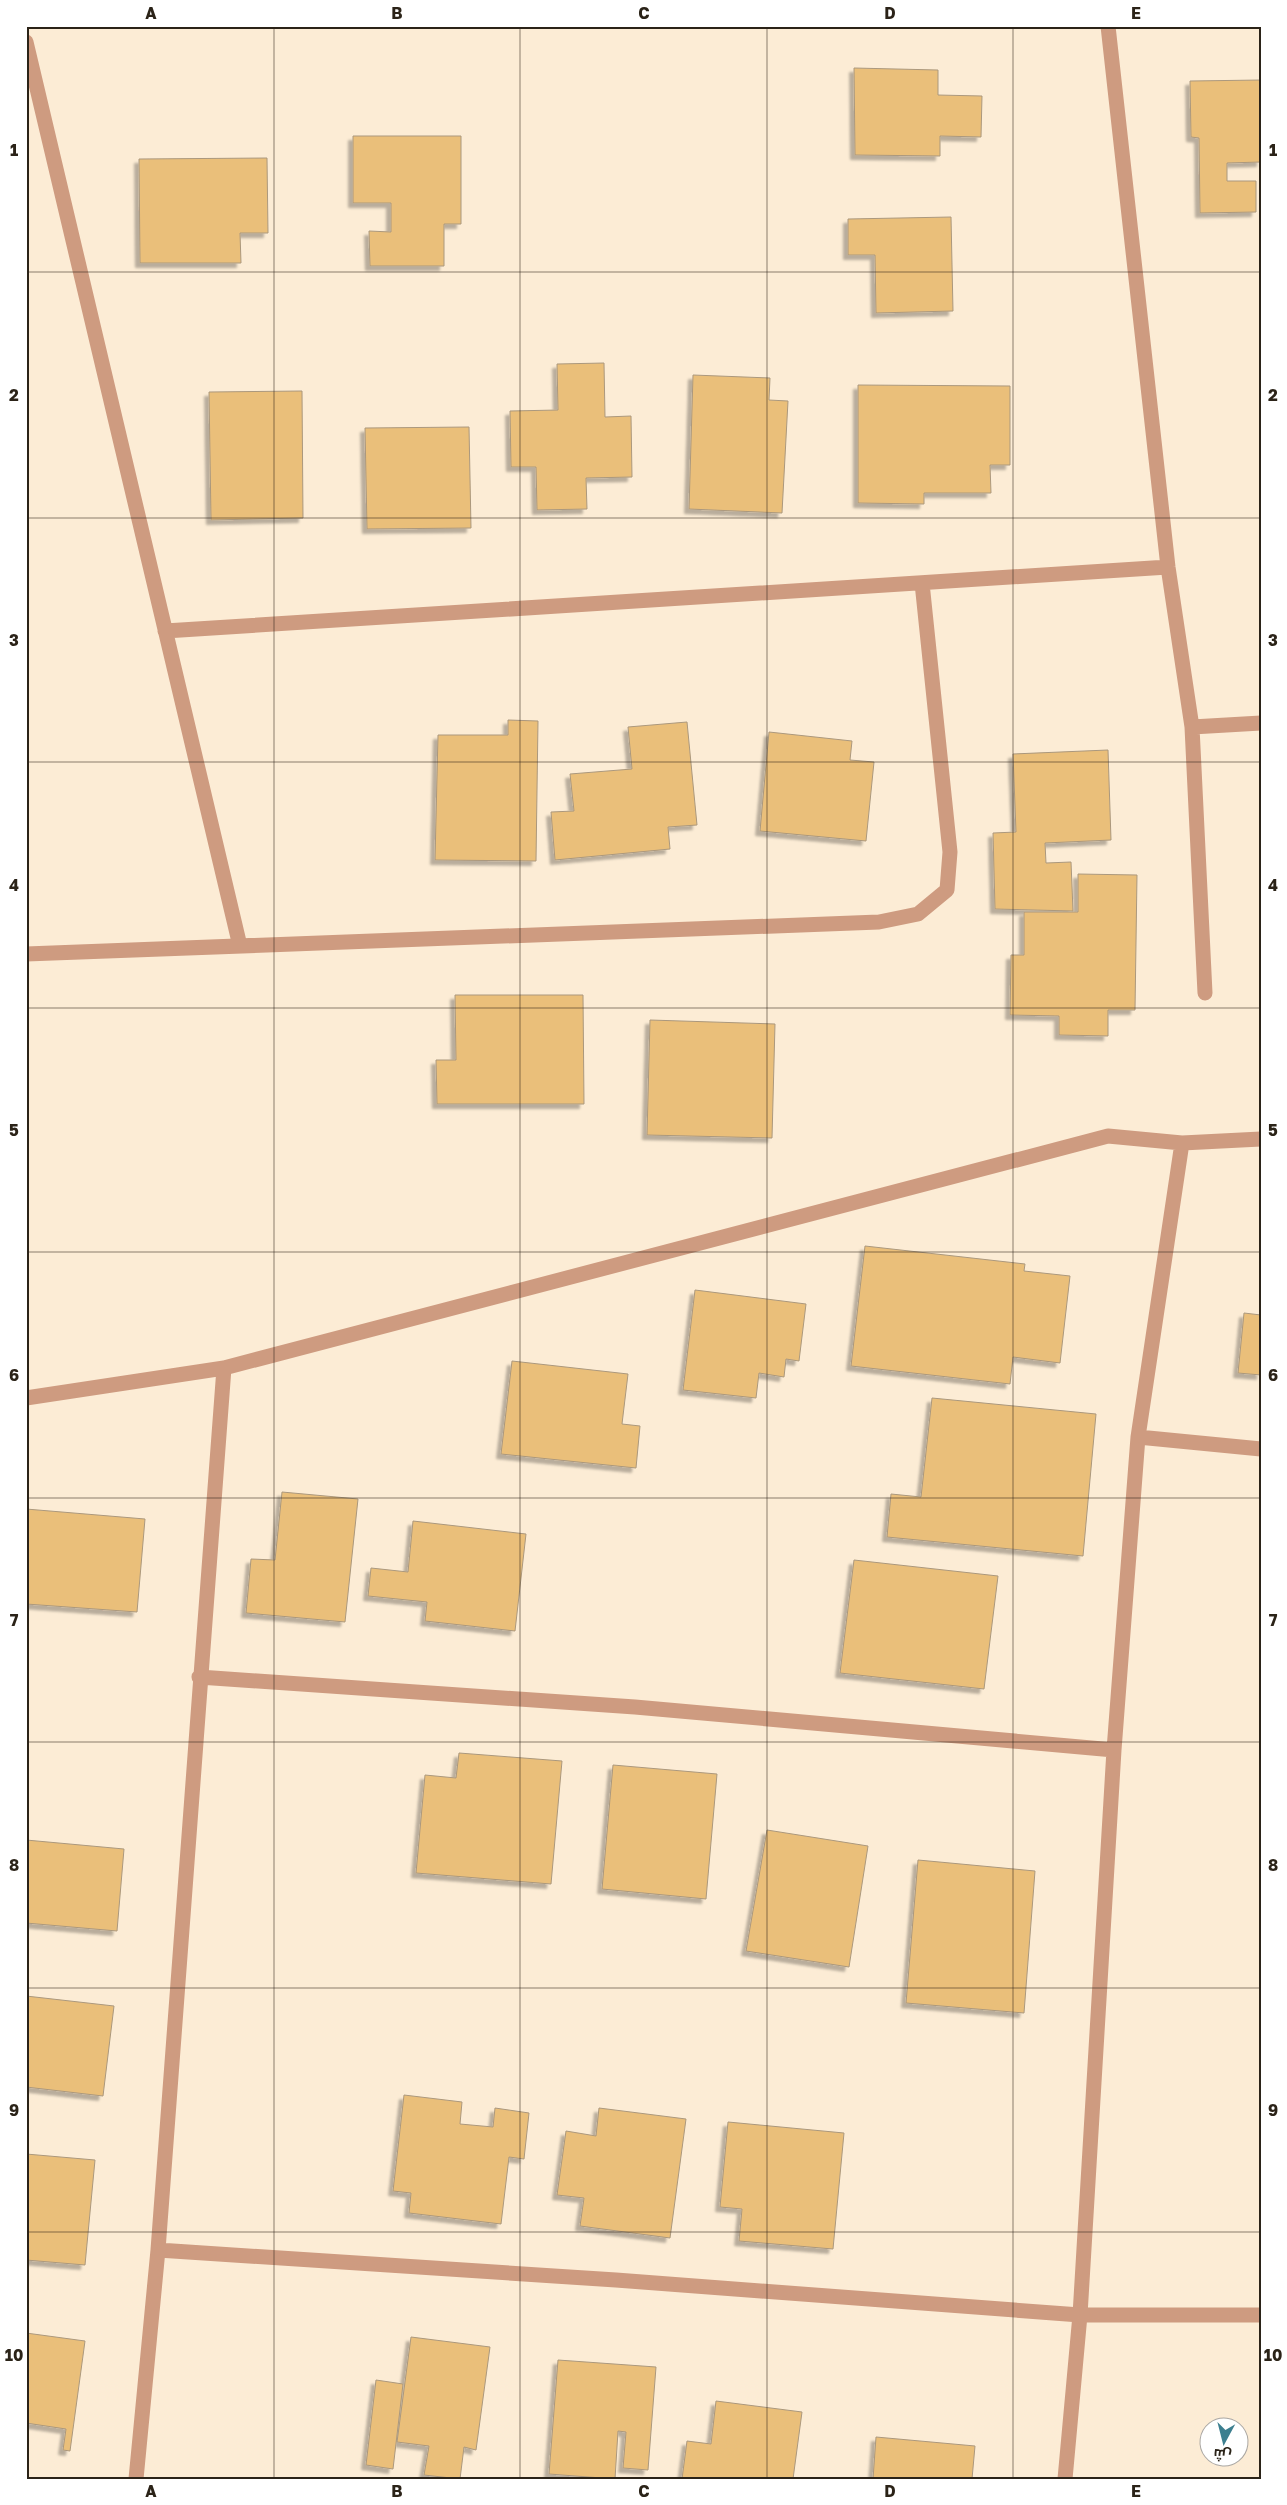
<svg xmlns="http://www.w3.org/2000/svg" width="1287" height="2505" font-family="'Golos Text',Cairo,sans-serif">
	<defs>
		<filter id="shadow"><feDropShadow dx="-4.5" dy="4.5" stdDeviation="1" flood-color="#0004"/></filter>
	</defs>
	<rect width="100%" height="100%" fill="#fcecd5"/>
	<path fill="#eabf7a" stroke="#ab987d" filter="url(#shadow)" d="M854,68L938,70V95L982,96L981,137L940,136V156L855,155Z
		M1261,80V162L1227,163V181H1256V212L1200,213L1199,138L1191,137L1190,81Z
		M353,136H461V224H444V266H370L369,231L391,232V203H353Z
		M267,158L268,233H240L241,263H140L139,159Z
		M951,217L953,311L876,313L875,255H848V219Z
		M604,363L605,417L631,416L632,477L586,478L587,509L537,510L536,467H511L510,411L558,410L557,364Z
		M693,375L770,378L769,400L788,401L782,513L689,509Z
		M858,385L1010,386V465H990L991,493H924V504L858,503Z
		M302,391L303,518L211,520L209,392Z
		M469,427L471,528L367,529L365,428Z
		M508,720L538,721L536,861L435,860L438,735H508Z
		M687,722L697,825L668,827L670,849L555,860L551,812L574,811L570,774L632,769L628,727Z
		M769,732L852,741L850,760L874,762L866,841L760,831Z
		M1108,750L1111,840L1045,843L1046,863L1071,862L1073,911L995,909L993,833L1016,832L1013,754Z
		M1078,874L1137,875L1135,1010H1108V1036L1059,1035V1016L1010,1015L1011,955H1024V912H1078Z
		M455,995H583L584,1104H437L436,1060H456Z
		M650,1020L775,1024L772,1138L647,1135Z
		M865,1246L1025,1264L1024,1271L1070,1276L1060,1363L1013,1357L1010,1384L851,1366Z
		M695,1290L806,1304L799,1361L786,1359L784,1377L759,1373L756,1398L683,1390Z
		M1244,1313L1261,1315V1375L1238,1373Z
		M512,1361L628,1374L622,1424L640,1426L636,1468L501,1454Z
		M932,1398L1096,1414L1083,1556L887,1537L891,1494L921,1497Z
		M282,1492L358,1499L345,1622L246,1613L251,1559L275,1560Z
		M26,1509L145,1519L137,1612L26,1604Z
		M413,1521L526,1534L515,1631L425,1621L427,1602L368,1596L371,1568L408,1572Z
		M854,1560L998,1576L984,1689L840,1673Z
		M459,1753L562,1761L551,1884L416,1873L425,1775L456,1778Z
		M613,1765L717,1774L706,1899L602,1889Z
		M767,1830L868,1846L849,1967L746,1951Z
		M26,1840L124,1849L117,1931L26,1923Z
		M918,1860L1035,1871L1024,2013L906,2003Z
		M26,1996L114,2006L103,2096L26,2087Z
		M404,2095L462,2102L460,2124L493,2127L495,2108L529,2113L524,2159L509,2157L501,2224L409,2213L411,2193L393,2191Z
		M599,2108L686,2119L670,2238L580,2226L584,2198L557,2195L566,2131L596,2136Z
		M728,2122L844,2133L833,2249L739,2241L742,2209L720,2207Z
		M26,2154L95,2160L85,2265L26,2260Z
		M26,2333L85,2341L70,2451L63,2450L66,2429L26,2423Z
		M411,2337L490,2347L476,2450L464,2447L460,2479L424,2475L429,2446L397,2442Z
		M558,2360L656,2367L648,2470L623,2468L626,2432L618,2431L615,2479L549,2474Z
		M376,2380L403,2384L393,2469L366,2465Z
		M716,2401L802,2412L793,2479H682L687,2441L711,2444Z
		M876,2437L975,2446L972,2479H873Z"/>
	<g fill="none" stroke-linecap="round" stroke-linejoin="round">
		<path stroke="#ce9b80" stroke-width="15" d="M1108,26L1168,567L1192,727L1205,993
			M26,42L240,946
			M165,631L1168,567
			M1192,727L1261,723
			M26,954L879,922L918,914L947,890L950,852L922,583
			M224,1368L1108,1136L1182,1143L1261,1139
			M26,1398L224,1368L158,2250L136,2479
			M1138,1437L1261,1449
			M199,1677L635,1707L1114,1750
			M158,2250L616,2280L1080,2315H1261
			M1065,2479L1080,2315L1114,1750L1138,1437L1182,1143"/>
	</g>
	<path fill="none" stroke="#2b2318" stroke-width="1" stroke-opacity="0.55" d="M274,26V2479M520,26V2479M767,26V2479M1013,26V2479M26,272H1261M26,518H1261M26,762H1261M26,1008H1261M26,1252H1261M26,1498H1261M26,1742H1261M26,1988H1261M26,2232H1261"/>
	<rect width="1287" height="2505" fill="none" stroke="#ffffff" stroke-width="55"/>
	<g transform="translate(1224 2442) rotate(187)"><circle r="24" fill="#ffffff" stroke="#aaa7a3"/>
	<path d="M0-4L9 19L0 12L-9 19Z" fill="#3c7f8f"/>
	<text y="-8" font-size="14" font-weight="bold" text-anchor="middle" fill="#2b2318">ش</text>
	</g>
	<rect x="28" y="28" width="1232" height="2450" fill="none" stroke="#2b2318" stroke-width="2"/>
	<g font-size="16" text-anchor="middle" font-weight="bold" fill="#2b2318">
		<text x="151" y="19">A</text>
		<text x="397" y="19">B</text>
		<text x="644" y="19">C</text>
		<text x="890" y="19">D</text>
		<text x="1136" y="19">E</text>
		<text x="14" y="156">1</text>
		<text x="1273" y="156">1</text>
		<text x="14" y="401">2</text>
		<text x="1273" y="401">2</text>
		<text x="14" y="646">3</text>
		<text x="1273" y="646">3</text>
		<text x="14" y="891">4</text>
		<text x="1273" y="891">4</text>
		<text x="14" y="1136">5</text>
		<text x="1273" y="1136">5</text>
		<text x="14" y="1381">6</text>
		<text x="1273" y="1381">6</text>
		<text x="14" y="1626">7</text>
		<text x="1273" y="1626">7</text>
		<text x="14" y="1871">8</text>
		<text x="1273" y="1871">8</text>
		<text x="14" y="2116">9</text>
		<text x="1273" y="2116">9</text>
		<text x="14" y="2361">10</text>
		<text x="1273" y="2361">10</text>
		<text x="151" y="2497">A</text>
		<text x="397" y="2497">B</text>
		<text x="644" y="2497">C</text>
		<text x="890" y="2497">D</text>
		<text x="1136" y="2497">E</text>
	</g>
</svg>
